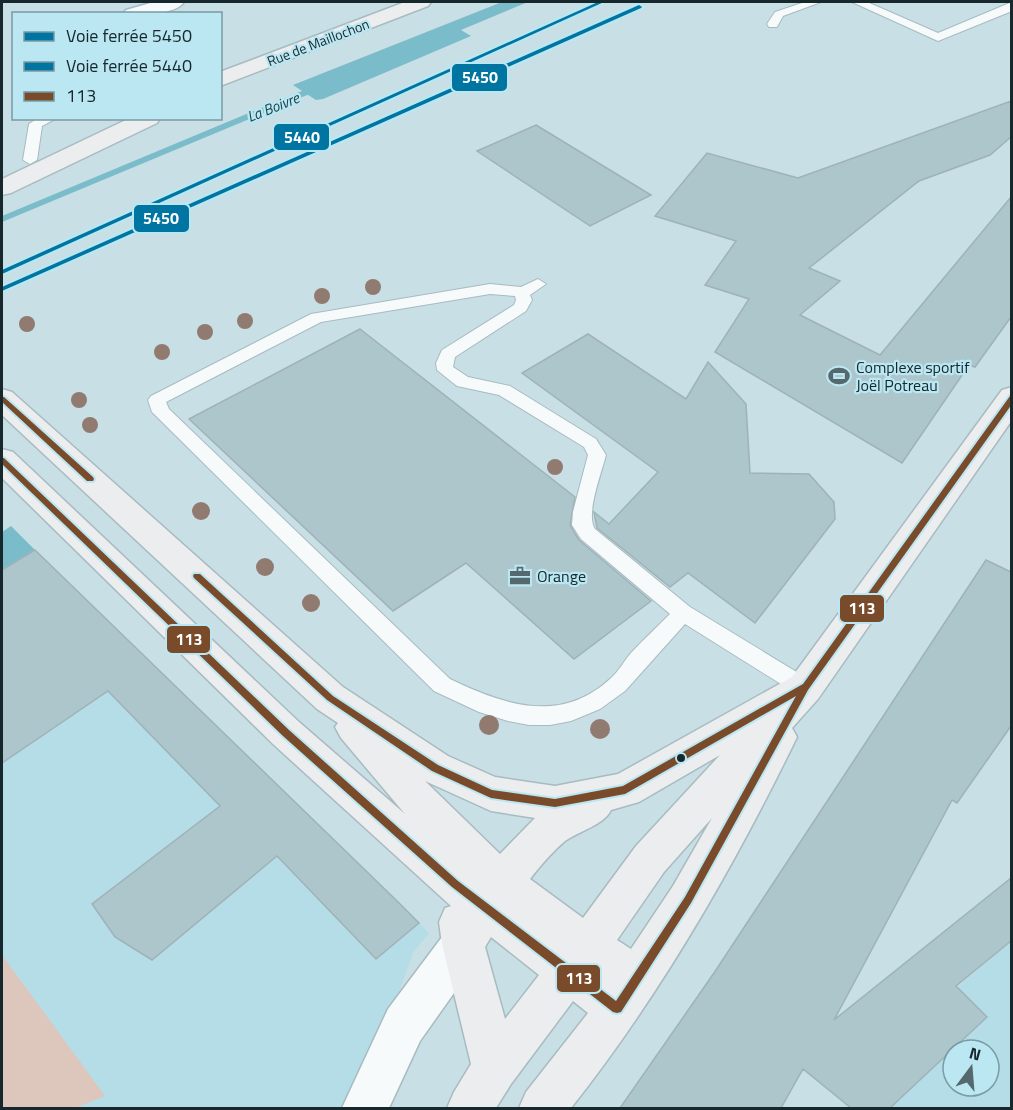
<svg xmlns="http://www.w3.org/2000/svg" width="1013" height="1110" font-family="'Titillium Web',sans-serif">
	<rect width="100%" height="100%" fill="#c7dfe5"/>
	<path fill="#b5dde7" fill-rule="evenodd" d="M35,550L429,933L413,953L400,989L341,1108H2V568Z
		M1011,940V1108H890L987,1018L970,1000L951,993ZM953,1050H989V1086H953Z"/>
	<path fill="#ddc6bc" d="M2,955L105,1096L75,1108H2Z"/>
	<path fill="#7bbcca" d="M502,2H528L461,30L471,36L323,99L316,100L293,85Z
		M11,526L35,550L2,570V532Z"/>
	<g fill="none" stroke-linecap="round" stroke-linejoin="round">
		<path fill="#7bbcca" fill-rule="evenodd" d="M321,83L324,84V88L2,222V216Z"/>
	</g>
	<path fill="#acc6cc" stroke="#9fb2b7" stroke-width="1.5" d="M1011,101V137L990,155L919,181L809,268L840,281L800,315L880,355L1011,197V317L975,367L969,365L902,463L715,352L749,299L705,285L736,241L655,216L707,153L798,178Z
		M536,125L651,195L590,226L477,151Z
		M360,329L575,497L570,525L579,540L651,601L574,659L466,563L393,611L189,419Z
		M588,334L686,399L708,362L746,404L750,473L809,474L834,502L835,519L755,623L688,573L670,587L597,528L594,512L609,524L658,472L522,373Z
		M35,550L394,898L419,923L376,959L277,856L152,960L115,937L92,904L220,806L108,691L2,763V570Z
		M986,560L1011,572V726L957,803L952,800L834,1020L1011,878V941L956,986L987,1017L890,1108H851L803,1069L781,1108H620L714,973Z"/>
	<g fill="none" stroke-linecap="round" stroke-linejoin="round">
		<defs>
			<path id="lane" d="M805,2H821L783,16L777,27H769L767,24L775,12Z
				M852,2H867L938,33L1012,2V11L938,41Z
				M38,118H57L42,126L37,160L30,164L23,160L29,124Z
				M538,279L546,284L530,295L532,300L526,311L455,357L453,367L468,377L510,386L596,439L606,455C602,472 585,515 595,529L690,607L813,682L816,688L813,694L805,697L797,694L685,624L625,691L600,709L571,721L550,725H529L508,721L479,712L434,691L152,412L148,400L151,396L311,314L490,284L521,287ZM490,294L515,296L516,300L514,305L442,350L436,363L437,370L457,386L499,395L584,447L588,455L573,512L572,525L581,539L670,614C657,627 644,639 631,653C624,661 619,671 611,678C561,725 504,705 450,679L169,409L166,402L321,322Z"/>
			<path id="street" d="M154,2H184C174,16 139,14 123,14L126,10Z
				M463,923L478,929L484,944L478,959L420,1041L389,1108H342L388,1009L448,929Z"/>
			<path id="secondary" d="M405,2H431L428,6L220,86V72Z
				M130,118H160L157,123L11,193L2,195V179Z
				M1012,387V420L818,699L792,728L797,737C735,865 659,997 571,1108H519L526,1092L588,1013L573,1001L511,1084L496,1108H447L454,1092L471,1064L442,944L439,922L445,908L451,906L273,744L2,478V449L13,452L299,722L405,814L341,738L335,727L338,723L317,709L2,415V389L12,392L343,687L448,756L495,777L555,786L618,774L792,677L1002,390ZM720,755L636,846L583,918L530,879C540,866 552,852 565,841C579,831 604,825 611,810L639,802ZM425,781L491,811L535,818L500,854ZM712,818L673,886L631,949L617,940L664,872ZM491,937L539,975L505,1019L485,947Z"/>
		</defs>
		<use href="#lane" stroke="#a8bbc0" stroke-width="2"/>
		<use href="#street" stroke="#a8bbc0" stroke-width="3"/>
		<use href="#secondary" stroke="#a8bbc0" stroke-width="3"/>
		<use href="#lane" fill="#f7fafb" fill-rule="evenodd"/>
		<use href="#street" fill="#f7fafb" fill-rule="evenodd"/>
		<use href="#secondary" fill="#ecedee" fill-rule="evenodd"/>
		<defs>
			<path id="bus-1" d="M1010,396H1012V404L808,690L691,903L621,1012L617,1013L613,1012L452,887L283,736L2,464V458H4L289,730L458,881L616,1001L685,897L796,696L625,794L555,807L491,798L432,771L327,700L194,578L193,576L194,574H200L333,696L438,765L492,790L555,799L623,786L803,684Z
				M2,397H4L93,477L94,479L93,481H87L2,402Z"/>
		</defs>
		<use href="#bus-1" stroke="#bae7f2" stroke-width="4"/>
		<use href="#bus-1" fill="#7a4b2a" fill-rule="evenodd"/>
		<defs>
			<path id="rail-1" d="M639,5L642,7L641,8L2,291V287Z"/>
			<path id="rail-2" d="M598,2H604L2,274V270Z"/>
		</defs>
		<use href="#rail-1" stroke="#bae7f2" stroke-width="5"/>
		<use href="#rail-2" stroke="#bae7f2" stroke-width="5"/>
		<use href="#rail-1" fill="#0075a1" fill-rule="evenodd"/>
		<use href="#rail-2" fill="#0075a1" fill-rule="evenodd"/>
	</g>
	<g fill="#917b70">
		<circle cx="373" cy="287" r="8"/>
		<circle cx="322" cy="296" r="8"/>
		<circle cx="245" cy="321" r="8"/>
		<circle cx="27" cy="324" r="8"/>
		<circle cx="205" cy="332" r="8"/>
		<circle cx="162" cy="352" r="8"/>
		<circle cx="79" cy="400" r="8"/>
		<circle cx="90" cy="425" r="8"/>
		<circle cx="555" cy="467" r="8"/>
		<circle cx="201" cy="511" r="9"/>
		<circle cx="265" cy="567" r="9"/>
		<circle cx="311" cy="603" r="9"/>
		<circle cx="489" cy="725" r="10"/>
		<circle cx="600" cy="729" r="10"/>
	</g>
	<defs>
		<symbol id="stadium-bare" viewBox="-9 -9 18 18"><path d="M0-5a6.5 5 0 1 0 0 10a6.5 5 0 1 0 0-10ZM-3.5-1.8h7v3.6h-7Z" fill="#55686d" stroke="#bae7f2" stroke-width="2.5" paint-order="stroke"/></symbol>
		<symbol id="office-bare" viewBox="-9 -9 18 18"><path d="M-6-3h4V-5.5h4V-3h4V5H-6ZM-1-4.5V-3h2v-1.5ZM-6 0V1H6V0Z" fill="#55686d" stroke="#bae7f2" stroke-width="2.5" paint-order="stroke"/></symbol>
	</defs>
	<g fill-rule="evenodd">
		<use href="#stadium-bare" x="824" y="361" width="30" height="30"/>
		<use href="#office-bare" x="505" y="561" width="30" height="30"/>
	</g>
	<circle fill="#17282d" stroke="#bae7f2" stroke-width="2" cx="681" cy="758" r="5"/>
	<g text-anchor="middle" dominant-baseline="central" stroke-width="4.5" stroke-linejoin="round" paint-order="stroke">
		<g font-size="14" fill="#17282d" stroke="#bae7f2">
			<text transform="translate(318 42) rotate(-21)">Rue de Maillochon</text>
		</g>
		<g font-size="15" font-style="italic" fill="#1d434c" stroke="#bae7f2">
			<text transform="translate(273 107) rotate(-22)">La Boivre</text>
		</g>
		<g font-size="16" fill="#17282d" stroke="#bae7f2" text-anchor="start">
			<text x="856" y="367">Complexe sportif<tspan x="856" dy="18">Joël Potreau</tspan></text>
			<text x="537" y="576">Orange</text>
		</g>
	</g>
	<g stroke="#bae7f2" stroke-width="2">
		<rect x="451" y="63" width="57" height="29" rx="6" fill="#0075a1"/>
		<rect x="273" y="123" width="57" height="28" rx="6" fill="#0075a1"/>
		<rect x="133" y="204" width="57" height="29" rx="6" fill="#0075a1"/>
		<rect x="839" y="594" width="46" height="29" rx="6" fill="#7a4b2a"/>
		<rect x="166" y="625" width="45" height="29" rx="6" fill="#7a4b2a"/>
		<rect x="556" y="964" width="45" height="29" rx="6" fill="#7a4b2a"/>
	</g>
	<g font-size="16" text-anchor="middle" font-weight="bold" fill="#fff">
		<text x="480" y="83">5450</text>
		<text x="302" y="143">5440</text>
		<text x="161" y="224">5450</text>
		<text x="862" y="614">113</text>
		<text x="189" y="645">113</text>
		<text x="579" y="984">113</text>
	</g>
	<rect width="1013" height="1110" fill="none" stroke="#17282d" stroke-width="6"/>
	<rect x="12" y="12" width="210" height="108" fill="#bae7f2" stroke="#799ba3" stroke-width="1.5"/>
	<rect x="24" y="32" width="30" height="9" fill="#0075a1" stroke="#799ba3" stroke-width="1.5"/>
	<text x="66" y="42" font-size="18" fill="#17282d">Voie ferrée 5450</text>
	<rect x="24" y="62" width="30" height="9" fill="#0075a1" stroke="#799ba3" stroke-width="1.5"/>
	<text x="66" y="72" font-size="18" fill="#17282d">Voie ferrée 5440</text>
	<rect x="24" y="92" width="30" height="9" fill="#7a4b2a" stroke="#799ba3" stroke-width="1.5"/>
	<text x="66" y="102" font-size="18" fill="#17282d">113</text>
	<g transform="translate(971 1068) rotate(16)"><circle r="28" fill="#bae7f2" stroke="#799ba3" stroke-width="1.5"/>
	<path d="M0-4.5L10 22L0 15L-10 22Z" fill="#55686d"/>
	<text y="-9" font-size="16" font-weight="bold" text-anchor="middle" fill="#17282d">N</text>
	</g>
</svg>
